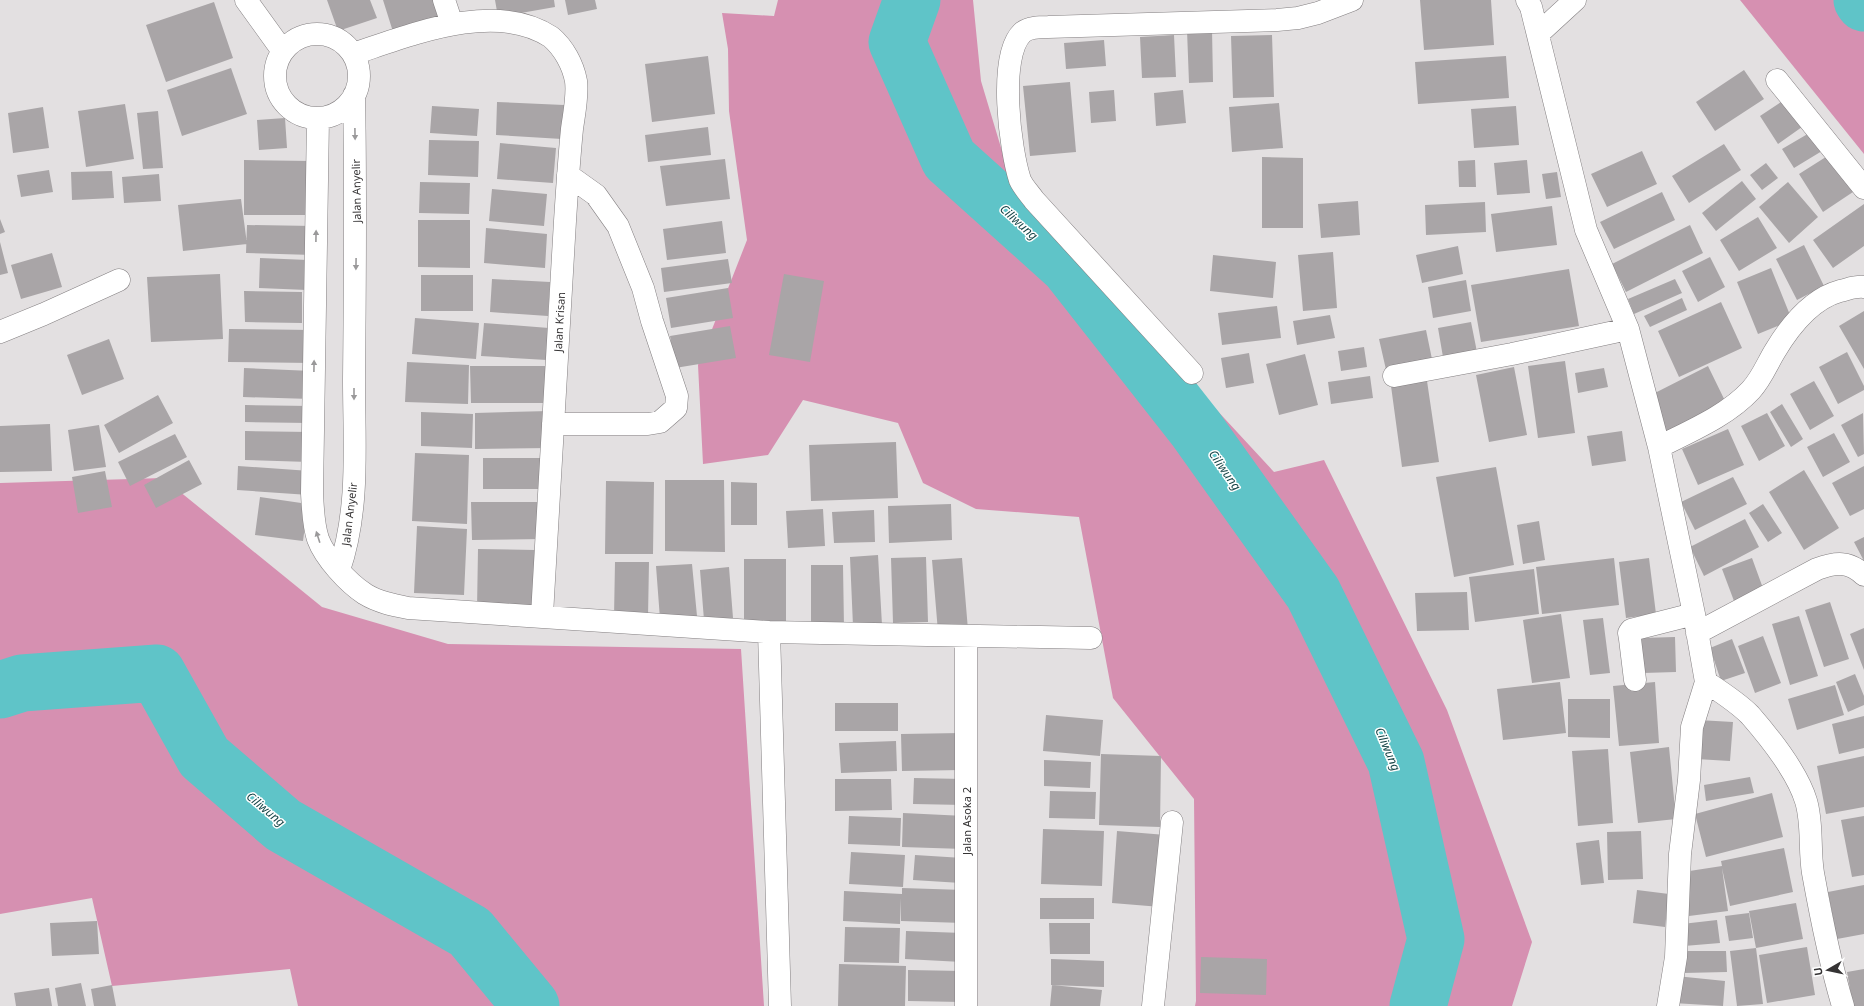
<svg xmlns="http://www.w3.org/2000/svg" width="1864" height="1006" font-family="'Noto Sans',sans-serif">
	<rect width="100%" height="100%" fill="#e3e0e1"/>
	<path fill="#d690b1" d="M778,0H973L981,81L1014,191L1274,472L1324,460L1447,710L1532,942L1512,1006H1195L1196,1001L1194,799L1113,698L1079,517L976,509L923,483L898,423L803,400L768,455L703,464L698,365L747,240L729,111L728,49L722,13L774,16Z
		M1740,0H1864V154Z
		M163,478L322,607L448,644L741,649L764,1006H298L290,969L112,986L92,898L0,914V483Z"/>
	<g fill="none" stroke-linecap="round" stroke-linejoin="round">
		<path stroke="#5fc4c8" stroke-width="57" d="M912,0L897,42L949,159L1068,266L1196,429L1313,593L1396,762L1436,939L1418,1006
			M1862,0L1864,3
			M0,690L22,683L157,673L204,757L283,825L470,932L531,1006"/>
	</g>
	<path fill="#a9a5a7" d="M327,0H370L377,18L338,31Z
		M383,0H438L444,20L394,35Z
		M495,0H554L555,7L498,17Z
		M565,0H595L597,9L568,15Z
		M1420,0H1491L1494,45L1424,50Z
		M214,2L233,58L166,82L146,25Z
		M1212,29L1213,82L1189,83L1187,30Z
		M1174,35L1176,77L1142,78L1140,37Z
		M1272,35L1274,97L1233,98L1231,36Z
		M1104,40L1106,66L1066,69L1064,43Z
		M708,56L715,114L652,122L645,64Z
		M1506,56L1509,98L1418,104L1415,62Z
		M231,68L247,114L182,136L167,90Z
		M1744,70L1764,99L1715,131L1696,102Z
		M1070,82L1076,152L1030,156L1023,86Z
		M1114,90L1116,121L1091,123L1089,92Z
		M1183,90L1186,123L1156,126L1154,93Z
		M1784,100L1802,127L1778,144L1760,116Z
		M497,102L564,105L562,139L496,135Z
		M1279,103L1283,148L1232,152L1229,107Z
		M125,104L134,159L86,167L78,111Z
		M432,106L479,109L477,136L430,133Z
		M1516,106L1519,145L1474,148L1471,109Z
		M43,107L49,148L13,153L8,113Z
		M158,111L163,168L143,169L137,113Z
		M285,118L287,148L259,150L257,120Z
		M708,127L711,155L648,162L645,135Z
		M1811,132L1822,151L1794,168L1782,149Z
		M429,140L479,141L478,177L428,175Z
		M500,143L556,148L553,183L497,179Z
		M1724,144L1741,170L1689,203L1672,176Z
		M1642,151L1657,184L1607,207L1591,174Z
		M1829,155L1853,192L1823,212L1799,174Z
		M1262,157L1303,158V228H1262Z
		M725,159L730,199L666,206L660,166Z
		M244,160L312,161V215H244Z
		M1475,160L1476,187H1459L1458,161Z
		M1527,160L1530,193L1497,195L1494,163Z
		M1766,163L1778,178L1762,190L1750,175Z
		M49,170L53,192L21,197L17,175Z
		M112,171L114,198L72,200L71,172Z
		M1557,172L1561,197L1546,199L1542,174Z
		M159,174L161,201L124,203L122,177Z
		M1742,181L1756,199L1716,231L1702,213Z
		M420,182L470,183L469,214L419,213Z
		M1788,182L1818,217L1789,243L1759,207Z
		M492,189L547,194L544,226L489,221Z
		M1662,192L1675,220L1614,249L1600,222Z
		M241,199L247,244L183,251L178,205Z
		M1358,201L1360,235L1321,238L1318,204Z
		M1485,202L1486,232L1426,235L1425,205Z
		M1864,204V246L1833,268L1813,240Z
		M1552,206L1557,245L1496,252L1491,214Z
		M1758,217L1777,248L1739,271L1720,240Z
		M0,219L5,232L0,234Z
		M418,220H470V268L418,267Z
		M722,221L726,253L667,260L663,229Z
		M247,225L314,226L313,255L246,253Z
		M1690,225L1703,253L1626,292L1612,264Z
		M486,228L547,234L545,268L484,263Z
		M0,242L8,273L0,275Z
		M1804,245L1824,286L1797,300L1776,259Z
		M1458,246L1463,274L1422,283L1416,255Z
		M1333,252L1337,308L1303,311L1298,255Z
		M52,253L62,287L21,299L11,265Z
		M1213,255L1276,262L1273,298L1210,291Z
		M1710,257L1725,287L1698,302L1682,271Z
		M260,258L308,260L307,290L259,288Z
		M728,259L732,283L664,292L661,268Z
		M1771,268L1792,320L1758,334L1737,282Z
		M1569,269L1579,326L1481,342L1471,285Z
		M220,274L223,339L151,342L147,277Z
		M784,274L824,281L810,362L769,355Z
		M421,275H473V311H421Z
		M492,279L550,282L548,316L490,312Z
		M1675,279L1682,293L1634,314L1628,299Z
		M1466,280L1471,311L1433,318L1428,287Z
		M728,288L733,318L671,328L666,298Z
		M244,291L302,292V323L245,322Z
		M1682,298L1687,310L1650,327L1644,316Z
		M1721,302L1742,348L1679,377L1658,331Z
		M1277,306L1281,338L1222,345L1218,313Z
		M1864,311V369L1839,326Z
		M1330,315L1335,338L1297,345L1293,321Z
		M415,318L479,323L476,359L412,354Z
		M1471,322L1477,352L1443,357L1438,328Z
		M484,323L549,328L547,360L481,356Z
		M730,326L736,358L675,368L670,336Z
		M229,329L312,330V363L228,362Z
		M1426,330L1433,364L1387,374L1379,339Z
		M109,339L124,379L82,395L67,355Z
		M1364,347L1367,367L1341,371L1338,351Z
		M1847,352L1864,386V390L1838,404L1819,367Z
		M1249,353L1254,383L1226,388L1221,358Z
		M1305,354L1318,405L1279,415L1266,364Z
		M1565,361L1575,433L1538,438L1528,366Z
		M407,362L469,365L468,404L405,402Z
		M470,366H551V403H471Z
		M1708,366L1728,407L1668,436L1649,396Z
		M1514,367L1527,435L1489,442L1476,375Z
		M244,368L312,371L311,399L243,397Z
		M1604,368L1608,387L1578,393L1575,373Z
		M1370,376L1373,398L1331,404L1328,382Z
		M1427,381L1439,462L1402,467L1391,386Z
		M1814,381L1834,416L1810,430L1790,394Z
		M158,395L173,423L119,453L104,425Z
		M1782,404L1803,439L1791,447L1770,412Z
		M245,405L310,406L309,423L245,422Z
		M550,411V448L475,449V413Z
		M421,412L473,414L472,448L421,446Z
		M1767,413L1785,446L1759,461L1741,426Z
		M1863,413L1864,454L1858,457L1841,425Z
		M50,424L52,471L0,472V426Z
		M99,425L106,467L74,471L68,430Z
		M1728,429L1744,465L1698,485L1682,449Z
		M245,431L310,432L309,462L245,460Z
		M1622,431L1626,461L1592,466L1587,436Z
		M1834,433L1850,462L1823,477L1807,447Z
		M175,434L187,457L130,486L118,462Z
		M896,442L898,498L811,501L809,445Z
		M415,453L469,455L467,524L412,521Z
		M483,458H549V489H483Z
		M189,460L202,484L156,508L144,485Z
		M238,466L310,471L309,495L237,490Z
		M1864,466V509L1850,516L1832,483Z
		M1496,467L1514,565L1454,577L1436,477Z
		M1804,470L1839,528L1804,550L1769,492Z
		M105,471L112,507L78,513L72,477Z
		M1733,477L1747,504L1695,530L1681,502Z
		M665,480H724L725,552L665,551Z
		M606,481L654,482L653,554H605Z
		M731,482L757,483V525H731Z
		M260,497L308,504L303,541L255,535Z
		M471,502H543L544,539L472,540Z
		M951,504L952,540L889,543L888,506Z
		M1763,504L1782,533L1768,542L1749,513Z
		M823,509L825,546L788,548L786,511Z
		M874,510L875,542L834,543L832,512Z
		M1745,519L1759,547L1704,576L1690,547Z
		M1539,521L1545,560L1523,564L1517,525Z
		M417,526L467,529L464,595L414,593Z
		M1864,537V561L1854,542Z
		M478,549L535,550L534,610L477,609Z
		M878,555L882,625L853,626L850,557Z
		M926,557L928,622L893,623L891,558Z
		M962,558L968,630L938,632L932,560Z
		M1614,558L1619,605L1542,614L1536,567Z
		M1649,558L1656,614L1626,618L1619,562Z
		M1752,558L1764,591L1734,601L1722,569Z
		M744,559H786V622H744Z
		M615,562H649L648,617H614Z
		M692,564L697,616L660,619L656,566Z
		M811,565H843L844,628H811Z
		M729,567L733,618L704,620L700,570Z
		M1534,569L1539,614L1475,622L1469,577Z
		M1467,592L1469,630L1417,631L1415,593Z
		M1830,602L1849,659L1824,667L1805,610Z
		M1561,614L1570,678L1532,683L1523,620Z
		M1799,616L1818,676L1790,685L1772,624Z
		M1603,618L1610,673L1590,675L1583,620Z
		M1864,628V670L1850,634Z
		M1763,636L1781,683L1755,693L1738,646Z
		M1675,637L1676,672L1643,673L1641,638Z
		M1732,639L1745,673L1721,681L1710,648Z
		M1855,674L1864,696V705L1848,712L1836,682Z
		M1560,682L1566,733L1503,740L1497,689Z
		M1655,682L1659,743L1619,746L1613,686Z
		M1835,685L1844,715L1797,730L1788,699Z
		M1568,699H1610V738L1568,737Z
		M835,703H898V731H835Z
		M1046,715L1103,720L1100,756L1043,751Z
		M1864,716V748L1839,754L1832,724Z
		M1698,720L1733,722L1730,761L1696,759Z
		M961,733L962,770L902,771L901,734Z
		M896,741L897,771L841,773L839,743Z
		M1669,747L1676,819L1638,823L1630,752Z
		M1608,749L1613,823L1578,826L1572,751Z
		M1101,754L1161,756L1160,827L1099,825Z
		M1864,756V807L1826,814L1817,766Z
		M1044,760L1091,762L1090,788L1044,786Z
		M1750,777L1754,793L1706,801L1704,785Z
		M914,778L964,779V805L913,804Z
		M835,779H891L892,810L835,811Z
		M1050,791L1096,792L1095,819L1049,818Z
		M1772,793L1783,837L1706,857L1695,814Z
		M903,813L965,816L964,849L902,847Z
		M849,816L901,818L900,846L848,844Z
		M1864,816V875L1852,877L1841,820Z
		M1043,829L1104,831L1102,886L1041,884Z
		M1117,831L1166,835L1161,907L1112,903Z
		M1641,831L1643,879L1608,880L1607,832Z
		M1599,840L1604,883L1581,885L1576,843Z
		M1784,848L1793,892L1730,906L1722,868L1728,911L1689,916L1683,872L1722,866L1721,861Z
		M851,852L905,855L903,887L849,884Z
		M915,855L963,858L961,883L913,880Z
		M1864,885V934L1837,939L1828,892Z
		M902,888L964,890L963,923L901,921V898L900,924L843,921L844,891L902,894Z
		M1637,890L1669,894L1665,927L1633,923Z
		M1040,898H1094V919H1040Z
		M1796,903L1803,939L1756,948L1749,911Z
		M1749,913L1753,938L1729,941L1725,916Z
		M1717,920L1720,943L1684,946L1682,924Z
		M97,921L99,954L52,956L50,923Z
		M1049,923H1090V954H1050Z
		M845,927L900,928L899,963L844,962Z
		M906,931L963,933L962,962L905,959Z
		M1807,947L1815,995L1767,1003L1759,955Z
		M1756,948L1763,1004L1737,1006L1730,951Z
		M1682,951H1726L1727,972L1683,973Z
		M1201,957L1267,959L1266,995L1200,993Z
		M1051,959L1104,961V987L1051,985Z
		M839,964L906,966L905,1006H838Z
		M1864,969V1006H1853L1847,972Z
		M908,970L963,971L962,1002L908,1001Z
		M1676,976L1725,981L1723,1006L1673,1003Z
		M81,983L86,1006H58L55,988Z
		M112,985L116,1006H94L91,989Z
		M1052,985L1102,990L1100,1006H1050Z
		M49,988L52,1006H16L14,993Z"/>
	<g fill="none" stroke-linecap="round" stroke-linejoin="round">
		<defs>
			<path id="street" d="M246,0L282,50
				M444,0L451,21
				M1527,0L1531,7L1586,230L1628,329L1659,447L1694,614L1706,682L1692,727L1689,780L1680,854L1676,957L1668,1006
				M275 76a42 42 0 1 1 84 0a42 42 0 1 1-84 0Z
				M1538,34L1575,0
				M353,54C411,35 495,0 551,37C564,48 573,65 576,81C578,96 574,114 572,129C569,159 567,190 565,221C557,352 549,484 542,616
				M1777,80L1864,188
				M318,118L312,493C313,509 313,524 318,539C325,558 348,583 365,594C378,602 393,605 408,608L769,632L1091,638
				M0,332L44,314L119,280
				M1192,373L1034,200C1030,194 1023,187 1020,180C1010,150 998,56 1022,33C1028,27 1040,27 1048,27L1277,20L1298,18L1318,13L1352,0
				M1394,376L1512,354L1628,329
				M553,424H648L660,422L676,408L677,396L652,321L643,288L618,226L596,195L568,175
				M1659,447C1690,431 1727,416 1751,390C1762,378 1767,364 1775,351C1790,326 1811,299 1840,291C1849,289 1855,286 1864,287
				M339,570C360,509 354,443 354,380C355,285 356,191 354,95
				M769,632L780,1006
				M1697,633L1817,569C1836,562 1849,561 1864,575
				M1635,680L1630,639L1629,633L1631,630L1694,614
				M1706,682C1721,692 1737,702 1750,715C1770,738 1797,771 1806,801C1813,824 1809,849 1813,873C1821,917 1830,963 1843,1006
				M966,1006V636
				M1153,1006L1172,822"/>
		</defs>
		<use href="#street" stroke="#837f81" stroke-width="23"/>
		<use href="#street" stroke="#fff" stroke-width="22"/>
	</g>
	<defs><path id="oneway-solid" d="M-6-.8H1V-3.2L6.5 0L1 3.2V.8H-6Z"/></defs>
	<g fill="#9a999a">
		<use href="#oneway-solid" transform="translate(355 134) rotate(89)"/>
		<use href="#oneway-solid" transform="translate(316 236) rotate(-89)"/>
		<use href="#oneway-solid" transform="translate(356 264) rotate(91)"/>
		<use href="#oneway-solid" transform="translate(314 366) rotate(-89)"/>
		<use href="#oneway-solid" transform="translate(354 394) rotate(90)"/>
		<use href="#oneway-solid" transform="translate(318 537) rotate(-108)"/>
	</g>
	<g text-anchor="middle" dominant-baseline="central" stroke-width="3" stroke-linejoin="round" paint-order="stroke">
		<g font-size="11" fill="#353334" stroke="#fff">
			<text transform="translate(356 191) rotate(-91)">Jalan Anyelir</text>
			<text transform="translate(559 322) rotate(-87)">Jalan Krisan</text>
			<text transform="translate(349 514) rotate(-83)">Jalan Anyelir</text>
			<text transform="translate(966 821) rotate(-90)">Jalan Asoka 2</text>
		</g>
		<g font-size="12" font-style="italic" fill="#184648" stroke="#fff">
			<text transform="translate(1019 222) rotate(42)">Ciliwung</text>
			<text transform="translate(1225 470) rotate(55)">Ciliwung</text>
			<text transform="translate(1388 749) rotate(67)">Ciliwung</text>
			<text transform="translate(266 809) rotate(40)">Ciliwung</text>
		</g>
	</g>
	<g transform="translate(1828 970) rotate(261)" stroke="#ffffff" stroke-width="3" paint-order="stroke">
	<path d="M0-3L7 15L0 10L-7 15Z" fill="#353334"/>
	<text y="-6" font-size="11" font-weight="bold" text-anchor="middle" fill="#353334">U</text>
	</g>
</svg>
